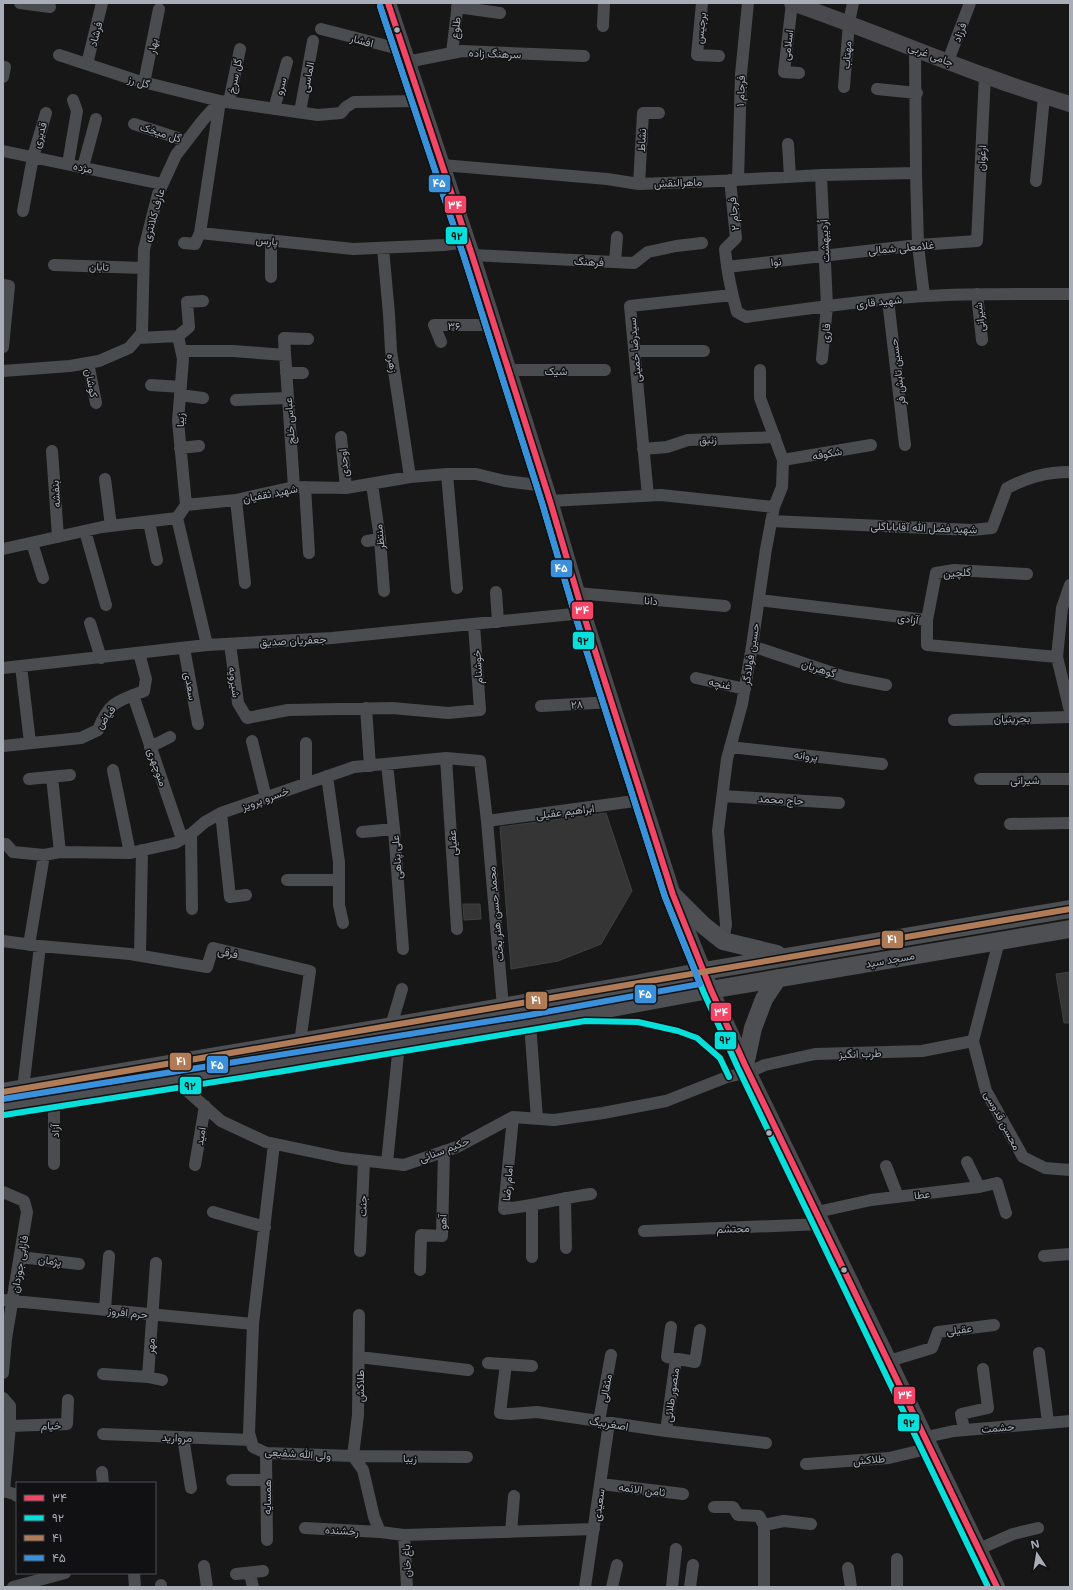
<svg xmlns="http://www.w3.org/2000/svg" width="1073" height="1590" font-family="'Open Sans',Vazirmatn,sans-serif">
	<rect width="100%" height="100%" fill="#171717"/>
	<path fill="#353536" stroke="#3f4043" d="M606,813L632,891L601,944L558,961L511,969L500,827Z
		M463,904H480L481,919L464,920Z
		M1070,972V1023H1064L1056,974Z"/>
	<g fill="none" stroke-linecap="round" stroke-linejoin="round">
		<path stroke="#4b4c50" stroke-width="12" d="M20,3L50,7
			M702,3L697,55L719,56
			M792,3L784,72L799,73
			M457,7L500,13
			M603,26L604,3
			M321,29L403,50
			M915,49L916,173L918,245L924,296
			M452,53L458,3
			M59,55L135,80L220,101L318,115L341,113L346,107L354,102L421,101
			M948,61L970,3
			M407,62L462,51L584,56
			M87,64L102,3
			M3,77L5,67
			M144,83L159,9
			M844,87L849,22L853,3
			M877,89L917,93
			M220,101L200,233L353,249L444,245L467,242
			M229,102L240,49
			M274,109L287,62
			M300,112L313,41
			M134,124L187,141
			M788,144L790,177
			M3,151L162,184
			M68,164L77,111L73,100
			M442,165L607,179L639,184L718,181L821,175L916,173
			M83,167L96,119
			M821,175L827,306L822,359
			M730,180L736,238L725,249C727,271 731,291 737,312L746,317C805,309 865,300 924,296C973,293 1021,294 1070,294
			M738,180L741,74L748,3
			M1036,181L1044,97
			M639,184L643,113H659
			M23,211L33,157L46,113
			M184,243L195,244L200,233
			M383,248L389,314L391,351L410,477
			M472,255L634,263L648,252L676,246L702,243
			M615,262L617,237
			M54,265L143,268
			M727,267L918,245L977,241L985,75
			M271,277V240
			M3,285L9,286L3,347
			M977,294L982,340
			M888,300L905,445
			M178,336L183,359L178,421L186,505
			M138,338L178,336L189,327L187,302L203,301
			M441,342L434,325H493
			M181,351H233L285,355
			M634,351H704
			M88,363L96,403
			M507,370H605
			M3,371L70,366L99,361L129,348L142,333L144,249L158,194L176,155L203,120L220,101
			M286,373H303
			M151,385L181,387
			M180,395L203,398
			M236,400L288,398
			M341,437L346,488
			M180,448L199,446
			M643,449L667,447L688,440L775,437
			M52,451L58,537
			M783,460L871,445
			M447,474L457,588
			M105,479L111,526
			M372,484L380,539L384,591
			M294,487L284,338L308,339
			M305,487L309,553
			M648,496L630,306L732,295
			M236,500L245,583
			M550,501L661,495L774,507
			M177,518L207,645
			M771,521L972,530L992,528L1007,488C1029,477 1046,472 1070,472
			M149,522L157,560
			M85,531L106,605
			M367,541L380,539
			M32,543L43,578
			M3,549L102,527L177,518L186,505L236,500L294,487L346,488L410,477L447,474H476L505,481L545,486
			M1070,585L1062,608L1057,657L1070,711
			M496,592L498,622
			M577,593L725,606
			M759,600L927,620V645L1057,657
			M927,620L936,573L954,570L1027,574
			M90,623L101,658
			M230,644L238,703L247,718L288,710L392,708L448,713L480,710L474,624
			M752,646L845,677L886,685
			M184,648L198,724
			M21,666L30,743
			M3,668L207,645L332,638L583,613
			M696,678L745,689
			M133,695L182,839
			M541,706L612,702
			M366,708L370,766
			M954,720L1070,717
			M252,741L266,798
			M306,743V783
			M3,746L81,738L98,730C109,702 117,701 144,691L146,679L139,653
			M150,747L170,737
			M730,747L882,764
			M446,758L457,929
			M387,764L394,829L403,949
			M113,770L130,853
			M327,776L339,862V905L343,923
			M52,777L60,852
			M29,779L70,775
			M980,779H1070
			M723,796L839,803
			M221,813L230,897L246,895
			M487,821L642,800
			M1010,824L1070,823
			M362,832L394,829
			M191,834L192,909
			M3,844H6L13,852L44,855L60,852L130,853L175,843L191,834L205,822L221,813L354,767L446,758L480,761L487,821L503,1007
			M287,880H338
			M3,941L40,946L130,954L207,967L213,948L310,971L300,1042
			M723,941L726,925L718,831L727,759L742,704L752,646L766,549L774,507L782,487L783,460L760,398V370
			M999,941L973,1041L986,1091L1023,1157L1045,1168L1070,1170
			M29,945L44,855
			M140,955L142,850
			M530,1023L537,1119
			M391,1026L402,989
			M175,1080L221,1121L266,1142L342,1158L404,1165L457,1147L513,1117L554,1120L603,1113L666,1101L727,1077L749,1072L765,1065L815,1054L922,1051L973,1041
			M23,1089L40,946
			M513,1117L504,1209C533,1206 562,1198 591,1194
			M274,1144L253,1324L249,1433L253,1447L266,1453L353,1456L363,1470L374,1517L380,1532L404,1535L594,1529
			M967,1162L979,1187
			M387,1163L399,1044
			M54,1164V1099
			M195,1165L205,1106
			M886,1166L898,1197
			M3,1192L24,1201L27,1212L6,1339L3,1373
			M565,1198L566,1248
			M213,1212L265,1227
			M817,1212L871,1200L979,1187L997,1183L1006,1213
			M644,1231L823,1224
			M360,1251L364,1161
			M1044,1256L1070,1254
			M20,1257L79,1264
			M532,1257V1206
			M420,1270L421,1235L442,1236L444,1151
			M3,1300L253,1324
			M105,1309L109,1256
			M359,1315L358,1415L353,1456L467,1457
			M671,1327L667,1357L695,1362L700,1330
			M1039,1353L1048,1422
			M359,1357L468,1370
			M889,1361L932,1348L938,1332L994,1325
			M488,1363L532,1366
			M506,1364L500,1413L511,1414L537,1412L666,1431L766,1443
			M103,1374L148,1377L162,1380
			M148,1377L156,1263
			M3,1398L10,1406V1426L4,1491L3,1492
			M599,1421L611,1355
			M10,1426L67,1424L68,1400
			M964,1430L961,1414L988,1408L983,1369
			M666,1431L676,1359
			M103,1434L251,1440
			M183,1437L191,1488
			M926,1437L954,1431L1070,1421
			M266,1453L267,1540
			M806,1464L889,1458L931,1448
			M102,1472L103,1483
			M232,1480H266
			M601,1484L683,1494
			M4,1491L14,1494L17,1496
			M714,1507H733L738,1515L759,1516L764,1525L784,1521L811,1524
			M305,1528L380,1532
			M511,1532L514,1496
			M404,1535L407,1587
			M979,1549L1013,1534L1038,1528
			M897,1559V1587
			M204,1566L207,1587
			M848,1568L851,1587
			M134,1573L135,1587
			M236,1574L263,1571
			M250,1574L253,1587
			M161,1585V1587
			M13,1587L65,1573
			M585,1587L609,1423
			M612,1587L617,1565
			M672,1587L676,1549
			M690,1587L693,1565
			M764,1587V1525"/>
		<path stroke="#4a4a4e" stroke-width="16" d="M388,3L472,255L550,501L583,613L673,895L711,990L745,1065L889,1361L997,1587
			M792,3C885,35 975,76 1070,104"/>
		<path stroke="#4d4f52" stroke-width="18" d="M673,895L703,925L723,941L777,954
			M745,1065L753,1028L764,999L778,978
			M3,1092L300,1042L635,984L704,971L1070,909
			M3,1107L530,1023L698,992L1070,929"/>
		<defs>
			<path id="bus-1" d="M388,3L472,255L550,501L583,613L673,895L711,990L745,1065L997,1587"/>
			<path id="bus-2" d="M380,6L464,257L542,503L575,615L665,897L704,993L738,1068L988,1587
				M4,1115L278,1072L585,1021L638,1022L678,1031L697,1038L720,1058L729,1077"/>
			<path id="bus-3" d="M3,1092L1070,909"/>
			<path id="bus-4" d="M3,1099L529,1015L700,984L665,897L575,615L542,503L464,257L380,6"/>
		</defs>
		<use href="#bus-1" stroke="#111113" stroke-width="9"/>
		<use href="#bus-2" stroke="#111113" stroke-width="9"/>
		<use href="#bus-3" stroke="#111113" stroke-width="9"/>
		<use href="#bus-4" stroke="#111113" stroke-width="9"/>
		<use href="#bus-1" stroke="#f34667" stroke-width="6"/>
		<use href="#bus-2" stroke="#07dfdb" stroke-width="6"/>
		<use href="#bus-3" stroke="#b07c57" stroke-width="6"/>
		<use href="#bus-4" stroke="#3a90db" stroke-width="6"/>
	</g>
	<g fill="#a8adb8" stroke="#111113" stroke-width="1.5">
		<circle cx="397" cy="30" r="3.5"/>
		<circle cx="769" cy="1133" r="3.5"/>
		<circle cx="844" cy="1270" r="3.5"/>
	</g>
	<g text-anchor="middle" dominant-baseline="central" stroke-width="3" stroke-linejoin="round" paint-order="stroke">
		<g font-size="11" fill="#a8adb8" stroke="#111113">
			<text transform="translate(455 28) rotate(-84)">طلوع</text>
			<text transform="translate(700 28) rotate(-84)">برجیس</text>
			<text transform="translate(959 32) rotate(-70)">فرزاد</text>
			<text transform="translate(95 34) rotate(-76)">فرشاد</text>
			<text transform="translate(362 40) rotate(15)">افشار</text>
			<text transform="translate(787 45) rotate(-83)">اسلامی</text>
			<text transform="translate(152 46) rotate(-79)">بهار</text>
			<text transform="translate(495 53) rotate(2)">سرهنگ زاده</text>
			<text transform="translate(931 54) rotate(21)">جامی غربی</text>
			<text transform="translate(846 55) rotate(-86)">مهتاب</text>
			<text transform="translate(234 76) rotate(-78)">گل سرخ</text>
			<text transform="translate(307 77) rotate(-79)">الماسی</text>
			<text transform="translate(139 81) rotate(16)">گل رز</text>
			<text transform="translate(280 86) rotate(-75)">سرو</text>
			<text transform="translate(740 91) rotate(-88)">فرجام ۱</text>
			<text transform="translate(161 132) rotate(17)">گل میخک</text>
			<text transform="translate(39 135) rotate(-73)">قدیری</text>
			<text transform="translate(641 140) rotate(-87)">نشاط</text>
			<text transform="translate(981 158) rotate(-87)">ارغوان</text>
			<text transform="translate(83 167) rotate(12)">مژده</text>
			<text transform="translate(678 182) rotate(-2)">ماهرالنقش</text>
			<text transform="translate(733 214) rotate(-96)">فرجام ۲</text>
			<text transform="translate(153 215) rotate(-74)">عارف کلانتری</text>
			<text transform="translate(267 240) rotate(6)">پارس</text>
			<text transform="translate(824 241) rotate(-93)">اُردیبهشت</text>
			<text transform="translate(901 247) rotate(-5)">غلامعلی شمالی</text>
			<text transform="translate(589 261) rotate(3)">فرهنگ</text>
			<text transform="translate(776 261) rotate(-7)">نوا</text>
			<text transform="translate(99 266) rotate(2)">تابان</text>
			<text transform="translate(879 301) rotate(-6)">شهید قاری</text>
			<text transform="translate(979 317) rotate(-96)">شیرانی</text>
			<text x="454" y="325">۳۶</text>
			<text transform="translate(825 333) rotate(-85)">قاری</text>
			<text transform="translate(634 350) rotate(-95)">سیدرضا خمینی</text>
			<text transform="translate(393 363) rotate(81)">زهره</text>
			<text x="556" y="370">شیک</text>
			<text transform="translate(897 372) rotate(-97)">حسین تابش فر</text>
			<text transform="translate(92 383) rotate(79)">کوشان</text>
			<text transform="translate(179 420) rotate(-90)">زیبا</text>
			<text transform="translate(289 421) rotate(-94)">عباس خلج</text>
			<text transform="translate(708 439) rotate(-2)">زنبق</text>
			<text transform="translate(827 453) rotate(-10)">شکوفه</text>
			<text transform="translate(343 463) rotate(-95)">اوحدی</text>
			<text transform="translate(270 493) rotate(-11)">شهید ثقفیان</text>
			<text transform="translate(55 494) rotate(-94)">بنفشه</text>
			<text transform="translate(924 527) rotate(2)">شهید فضل الله آقاباباگلی</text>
			<text transform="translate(379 537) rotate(-96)">منتظر</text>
			<text transform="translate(957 572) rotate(-3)">گلچین</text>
			<text transform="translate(651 600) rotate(5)">دانا</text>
			<text transform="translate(908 618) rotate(7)">آزادی</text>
			<text transform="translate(293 640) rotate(-3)">جعفریان صدیق</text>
			<text transform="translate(750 654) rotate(-81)">حسین فولادگر</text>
			<text transform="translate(477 667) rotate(-94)">خوشنام</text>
			<text transform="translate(819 668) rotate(18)">گوهریان</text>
			<text transform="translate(235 682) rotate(82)">شیرویه</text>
			<text transform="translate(720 683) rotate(12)">غنچه</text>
			<text transform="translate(191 686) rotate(80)">سعدی</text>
			<text transform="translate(577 704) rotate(-3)">۲۸</text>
			<text transform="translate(105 717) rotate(-54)">فیاض</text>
			<text transform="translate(1012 718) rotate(-1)">بحرینیان</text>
			<text transform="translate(806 755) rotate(6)">پروانه</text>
			<text transform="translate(158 767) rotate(71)">منوچهری</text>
			<text x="1025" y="779">شیرانی</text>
			<text transform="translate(265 798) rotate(-20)">خسرو پرویز</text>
			<text transform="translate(781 799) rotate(3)">حاج محمد</text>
			<text transform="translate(565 811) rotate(-7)">ابراهیم عقیلی</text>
			<text transform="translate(452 843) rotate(-94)">عقیلی</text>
			<text transform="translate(396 857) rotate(-94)">علی پناهی</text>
			<text transform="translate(495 914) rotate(-95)">محمد حسن هنر بخت</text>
			<text transform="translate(228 952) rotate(12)">فرقی</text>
			<text transform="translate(890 959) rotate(-10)">مسجد سید</text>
			<text transform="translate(860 1053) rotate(-2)">طرب انگیز</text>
			<text transform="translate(1003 1120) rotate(62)">محسن قدوسی</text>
			<text transform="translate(54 1131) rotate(-90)">آزاد</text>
			<text transform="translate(200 1136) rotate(-81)">امید</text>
			<text transform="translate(444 1149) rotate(-21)">حکیم سنائی</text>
			<text transform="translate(507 1183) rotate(-85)">امام رضا</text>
			<text transform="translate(922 1194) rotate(-7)">عطا</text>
			<text transform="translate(362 1206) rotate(-88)">جنت</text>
			<text transform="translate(442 1222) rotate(-89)">آهو</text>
			<text transform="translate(733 1228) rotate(-2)">محتشم</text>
			<text transform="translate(50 1260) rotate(7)">پژمان</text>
			<text transform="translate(19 1264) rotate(-80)">فارابی جوزدان</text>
			<text transform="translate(128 1312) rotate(6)">حرم افروز</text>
			<text transform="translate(959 1329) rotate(-7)">عقیلی</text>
			<text transform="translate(150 1346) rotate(-87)">مهر</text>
			<text transform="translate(359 1386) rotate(-90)">طلاکش</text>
			<text transform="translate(605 1388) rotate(-80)">مثقالی</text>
			<text transform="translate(671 1395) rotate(-82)">منصور طلائی</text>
			<text transform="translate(609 1423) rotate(9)">اصغربیگ</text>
			<text transform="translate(51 1425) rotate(-1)">خیام</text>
			<text transform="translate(998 1427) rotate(-5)">حشمت</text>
			<text transform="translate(177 1437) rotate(2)">مروارید</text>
			<text transform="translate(298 1453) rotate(4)">ولی الله شفیعی</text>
			<text x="410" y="1457">زیبا</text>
			<text transform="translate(869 1459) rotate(-5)">طلاکش</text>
			<text transform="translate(642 1489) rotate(7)">ثامن الائمه</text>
			<text transform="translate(266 1497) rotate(-90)">همسایه</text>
			<text transform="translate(598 1505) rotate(-82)">سعیدی</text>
			<text transform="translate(342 1530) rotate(3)">رخشنده</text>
			<text transform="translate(406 1561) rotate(-93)">باغ خان</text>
		</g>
	</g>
	<g stroke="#111113" stroke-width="1.5">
		<rect x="428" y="174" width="23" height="19" rx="4" fill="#3a90db"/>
		<rect x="444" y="195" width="23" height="19" rx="4" fill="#f34667"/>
		<rect x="445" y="226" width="23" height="19" rx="4" fill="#07dfdb"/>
		<rect x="550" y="559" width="23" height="19" rx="4" fill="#3a90db"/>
		<rect x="571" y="601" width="23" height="19" rx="4" fill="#f34667"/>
		<rect x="572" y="631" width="23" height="19" rx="4" fill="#07dfdb"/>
		<rect x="881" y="930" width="23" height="19" rx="4" fill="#b07c57"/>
		<rect x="634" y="984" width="23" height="20" rx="4" fill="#3a90db"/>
		<rect x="525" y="991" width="23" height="19" rx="4" fill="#b07c57"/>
		<rect x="710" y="1002" width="22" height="20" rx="4" fill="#f34667"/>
		<rect x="714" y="1031" width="23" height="19" rx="4" fill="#07dfdb"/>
		<rect x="169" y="1052" width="23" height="19" rx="4" fill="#b07c57"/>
		<rect x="206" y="1055" width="23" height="19" rx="4" fill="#3a90db"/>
		<rect x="179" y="1076" width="23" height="19" rx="4" fill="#07dfdb"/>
		<rect x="893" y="1386" width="23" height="19" rx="4" fill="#f34667"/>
		<rect x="897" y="1413" width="23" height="19" rx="4" fill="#07dfdb"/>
	</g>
	<g font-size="11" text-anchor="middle" font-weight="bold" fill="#fff">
		<text x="439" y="187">۴۵</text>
		<text x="455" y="209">۳۴</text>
		<text x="561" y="572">۴۵</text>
		<text x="582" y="614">۳۴</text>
		<text x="892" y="943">۴۱</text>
		<text x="645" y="998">۴۵</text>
		<text x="536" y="1004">۴۱</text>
		<text x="721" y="1016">۳۴</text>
		<text x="181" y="1065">۴۱</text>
		<text x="217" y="1069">۴۵</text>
		<text x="905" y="1399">۳۴</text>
	</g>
	<g font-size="11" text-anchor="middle" font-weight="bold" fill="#111">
		<text x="457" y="240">۹۲</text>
		<text x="583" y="645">۹۲</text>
		<text x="725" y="1044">۹۲</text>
		<text x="190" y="1090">۹۲</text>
		<text x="909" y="1427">۹۲</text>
	</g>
	<rect width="1073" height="1590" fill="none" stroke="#a8adb8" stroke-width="8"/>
	<rect x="16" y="1482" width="140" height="92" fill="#111113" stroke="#4d4f55"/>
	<rect x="24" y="1495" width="20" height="6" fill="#f34667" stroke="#4d4f55"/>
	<text x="52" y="1502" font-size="12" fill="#a8adb8">۳۴</text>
	<rect x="24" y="1515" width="20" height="6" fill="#07dfdb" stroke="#4d4f55"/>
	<text x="52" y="1522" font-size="12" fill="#a8adb8">۹۲</text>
	<rect x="24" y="1535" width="20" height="6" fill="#b07c57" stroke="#4d4f55"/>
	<text x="52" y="1542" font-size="12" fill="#a8adb8">۴۱</text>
	<rect x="24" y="1555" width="20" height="6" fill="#3a90db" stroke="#4d4f55"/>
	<text x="52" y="1562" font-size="12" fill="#a8adb8">۴۵</text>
	<g transform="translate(1037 1554) rotate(348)" stroke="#111113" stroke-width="3" paint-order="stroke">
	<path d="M0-3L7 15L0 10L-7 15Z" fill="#a8adb8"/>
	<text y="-6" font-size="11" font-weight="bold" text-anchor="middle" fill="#a8adb8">N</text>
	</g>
</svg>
